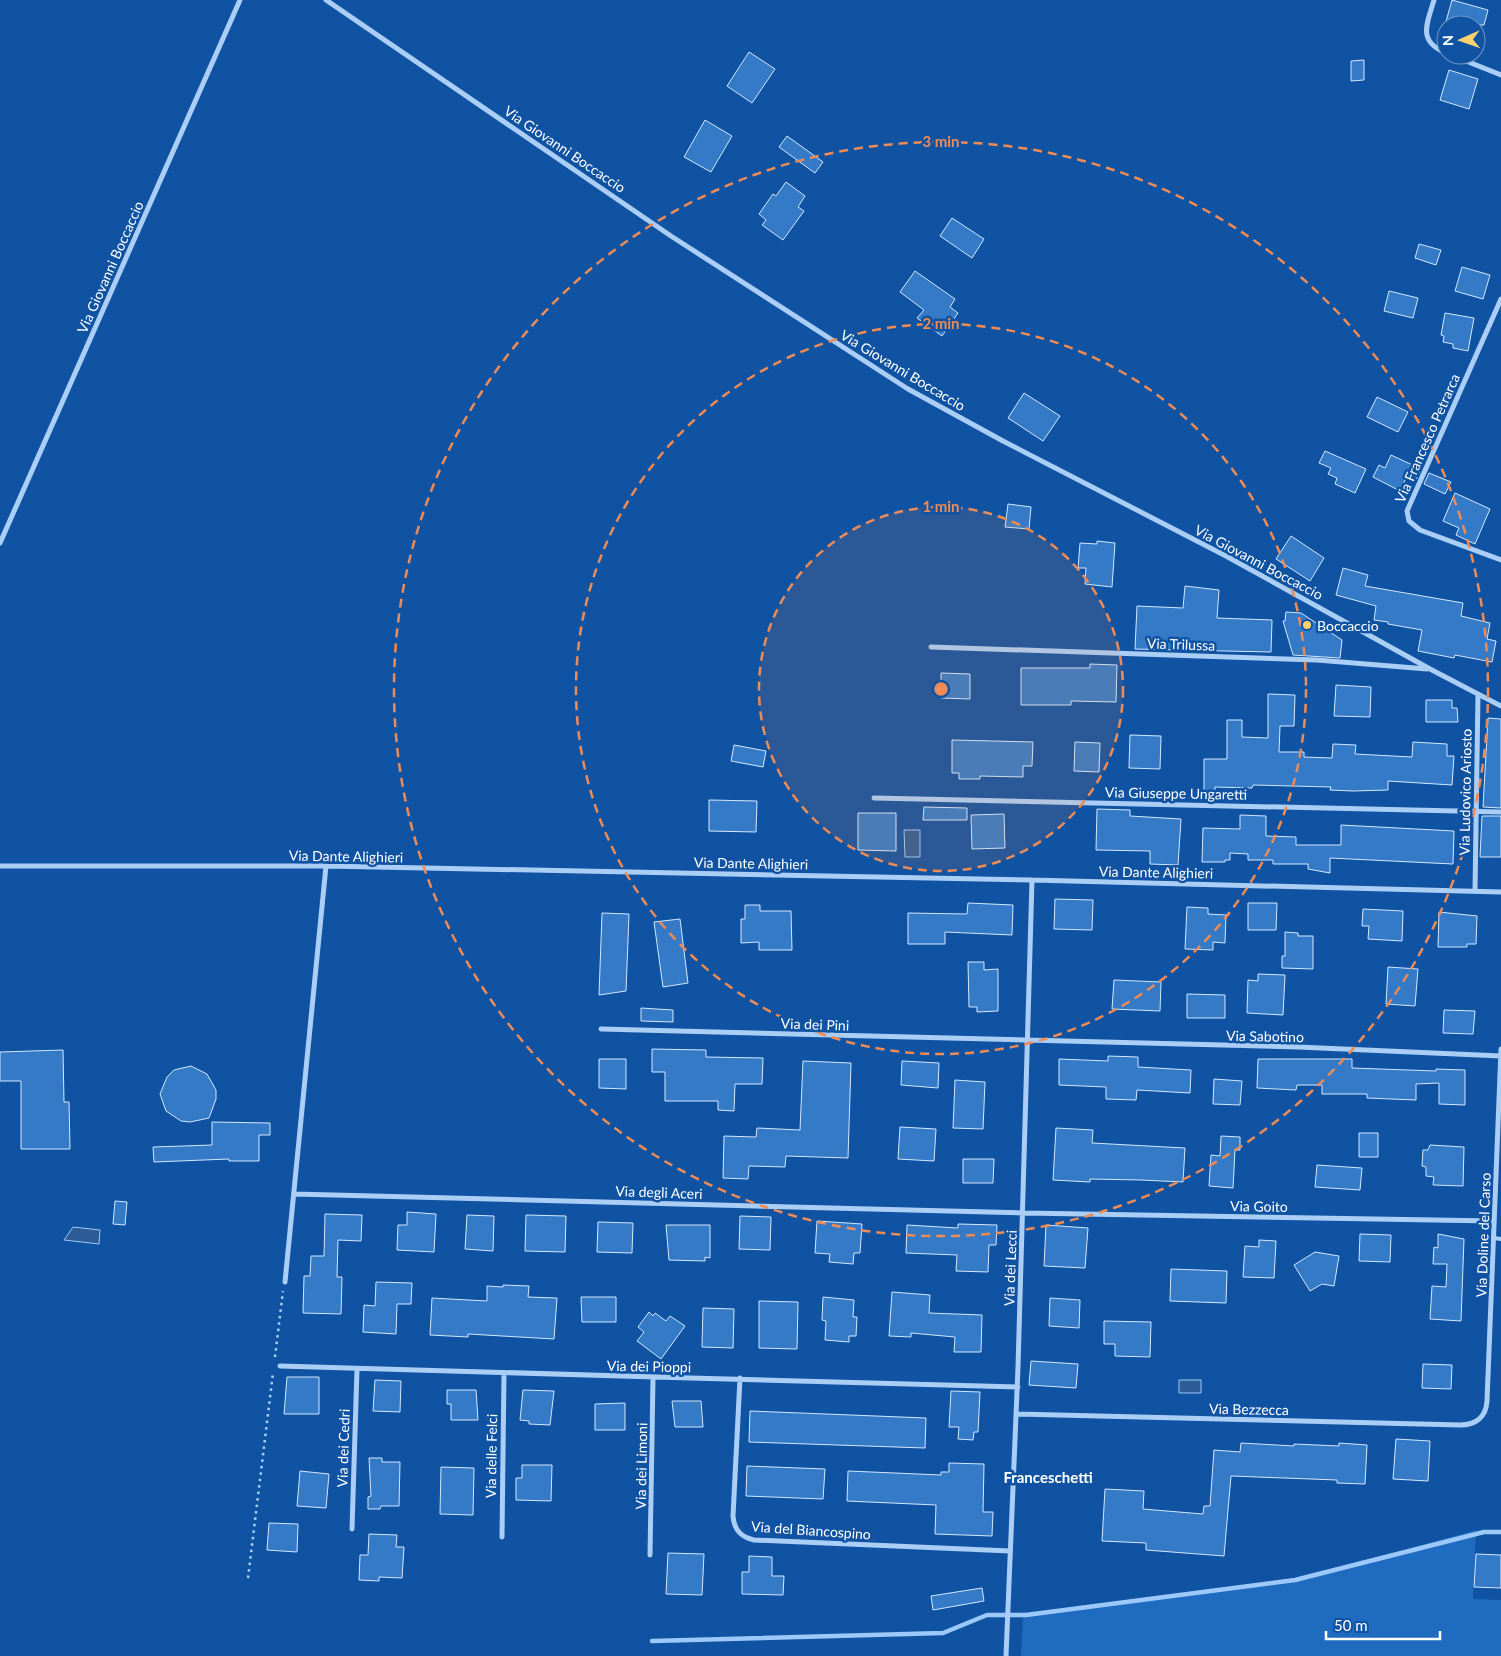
<svg xmlns="http://www.w3.org/2000/svg" width="1501" height="1656" font-family="Lato,sans-serif">
	<rect width="100%" height="100%" fill="#1053a2"/>
	<path fill="#1f6bc0" d="M1476,1530L1473,1599L1501,1600V1656H1021L1023,1616L1295,1580Z"/>
	<path fill="#2d5d97" stroke="#9cc9f9" d="M904,830H920V857H905Z
		M73,1227L100,1230L99,1244L64,1240Z
		M1179,1380H1201V1393H1179Z"/>
	<g fill="none" stroke-linecap="round" stroke-linejoin="round">
		<path stroke="#9cc9f9" stroke-width="4.5" d="M652,1641L943,1633L987,1615H1026L1295,1580L1484,1532H1501"/>
	</g>
	<path fill="#347ac7" stroke="#d3e8fe" d="M1452,0L1488,10L1484,25H1445Z
		M749,52L775,69L752,103L727,86Z
		M1364,60V80L1351,81V61Z
		M1449,70L1478,79L1469,109L1440,100Z
		M705,120L732,136L711,172L684,157Z
		M787,136L823,162L815,173L779,147Z
		M786,182L805,196L798,207L804,211L783,240L762,225L766,220L759,214L773,194L776,196Z
		M952,218L984,239L972,258L940,236Z
		M1419,244L1441,250L1436,265L1415,258Z
		M1462,267L1490,275L1483,299L1455,291Z
		M915,271L955,299L950,307L958,313L942,336L917,318L924,310L900,292Z
		M1389,291L1418,298L1413,318L1384,311Z
		M1445,313L1474,318L1468,351L1453,348V344L1443,342L1444,336L1441,335Z
		M1024,393L1060,416L1043,441L1008,418Z
		M1377,397L1408,412L1398,432L1367,417Z
		M1325,451L1366,469L1355,493L1335,484L1337,478L1328,474L1331,468L1319,463Z
		M1391,455L1421,469L1416,480L1407,476L1400,491L1373,477L1379,465L1385,468Z
		M1429,473L1451,482L1445,494L1424,484Z
		M1455,493L1490,509L1475,544L1456,535L1459,528L1443,521Z
		M1008,504L1031,507L1029,529L1005,527Z
		M1291,536L1324,558L1310,581L1276,559Z
		M1097,541L1115,543L1112,587L1085,584L1086,568H1078L1080,543L1097,544Z
		M1343,568L1368,575L1365,586L1463,603L1461,616L1490,623L1487,639L1496,641L1492,662L1455,655L1454,658L1418,651L1422,630L1388,624V622L1374,620L1376,606L1336,595Z
		M1185,586L1219,590L1217,618L1272,620L1271,652L1135,649L1137,606L1183,608Z
		M1286,612L1301,613L1342,640L1340,658L1293,655L1283,621H1285Z
		M1090,664L1117,665L1116,702L1071,701V705H1021V668H1090Z
		M941,673L970,674V699L941,698Z
		M1336,685L1371,687L1370,717L1334,716Z
		M1268,694L1295,695L1294,726H1280L1279,752H1304V757L1332,758L1333,744L1356,745L1355,754L1412,757L1413,742L1447,744V756H1454L1452,785L1388,781V790L1353,791L1330,790L1331,787L1253,785L1252,788L1215,787V792H1204V759H1227V720H1242V737L1268,738Z
		M1426,700H1452V708H1457L1458,722H1426Z
		M1488,718L1501,719V808L1483,807Z
		M1130,735L1161,736L1160,769L1129,768Z
		M952,740L1033,742L1032,766H1023V777L980,776V779H959V773H952Z
		M1075,742L1100,743L1099,772L1074,771Z
		M734,745L766,751L763,767L731,761Z
		M709,800L757,801L756,832L709,831Z
		M924,807L967,808V820H923Z
		M1097,809L1130,810V816L1181,819L1178,865L1150,864V851L1096,850Z
		M858,813H896V851L858,850Z
		M1004,814L1005,848L972,849L971,815Z
		M1240,815L1266,816V836L1296,837V845H1341V825L1454,831L1453,864L1330,858V873L1308,869V864H1273V860H1248V854L1230,853V860H1225V862H1202L1203,828L1240,829Z
		M1482,816H1501V857H1480Z
		M1055,899L1093,900L1092,930L1054,929Z
		M968,903L1013,905L1012,935L945,932V944H908V913L967,914Z
		M1248,903H1277L1276,930H1248Z
		M745,905H760V911H791L792,950H759V942L741,943V919H745Z
		M1187,907L1208,908V914L1226,915L1225,943L1213,942V950L1185,949Z
		M1363,909L1403,911L1402,941L1368,939L1369,926H1362Z
		M1439,912L1477,916L1476,944H1467V947H1438Z
		M602,913L629,914L626,991L599,995Z
		M680,919L688,983L663,987L654,922Z
		M1285,932L1298,933V936H1313V969L1282,968V956H1285Z
		M968,962H984V970L998,969V1011L977,1012V1007H969Z
		M1388,967L1418,969L1415,1006L1386,1004Z
		M1258,974L1285,975L1283,1015L1247,1013L1248,980L1258,981Z
		M1114,980L1161,982L1160,1011L1112,1009Z
		M1187,994L1225,995V1018H1187Z
		M641,1008L673,1010V1022L641,1021Z
		M1444,1010L1475,1011L1473,1034L1443,1033Z
		M652,1049L706,1050V1057L763,1058L762,1084H735L734,1111L718,1110V1101H665V1072H652Z
		M63,1050L64,1102H69L70,1149H21V1081H0V1052Z
		M1108,1056L1138,1057V1067L1191,1070L1190,1093L1137,1090L1136,1100L1106,1099V1087L1059,1085V1059L1108,1061Z
		M599,1059H626V1089L599,1088Z
		M1258,1059H1352V1068L1436,1071V1069L1465,1070V1105L1439,1104V1083L1416,1084V1100L1367,1098V1094H1322V1085H1297L1296,1090L1257,1088Z
		M803,1061L851,1063L848,1158L786,1156L785,1167L749,1166L748,1179L723,1178L724,1136L756,1137L757,1128L800,1130Z
		M902,1061L939,1063L938,1088L901,1085Z
		M191,1066L207,1074L216,1090V1099L209,1118L190,1122L181,1121L166,1111L160,1094L167,1077L174,1070Z
		M1214,1079L1242,1081L1240,1105L1213,1104Z
		M955,1080L985,1082L983,1129L953,1128Z
		M212,1122L270,1123V1135H259V1161H229V1159L154,1162L153,1147L212,1145Z
		M900,1127L936,1129L934,1161L898,1159Z
		M1056,1128L1093,1130L1092,1143L1185,1148L1183,1182L1141,1180L1090,1179V1182L1053,1180Z
		M1359,1133H1378V1157H1359Z
		M1221,1136L1240,1137V1150H1235L1233,1188L1209,1186L1211,1155L1220,1156Z
		M1430,1145L1464,1147L1463,1186L1433,1185L1434,1177L1426,1176V1167L1422,1166L1423,1150H1428Z
		M963,1159H994L993,1183H963Z
		M1317,1165L1362,1168L1360,1190L1315,1187Z
		M115,1201L127,1202L125,1225L113,1224Z
		M407,1212L436,1214L434,1252L397,1250L398,1225H407Z
		M325,1214L362,1215L361,1241L338,1240L337,1277H342L341,1314L303,1313L304,1276H310L311,1256H324Z
		M467,1215L494,1216L493,1251L465,1249Z
		M526,1215L566,1216L565,1252L525,1251Z
		M740,1216L771,1217L770,1250L739,1249Z
		M817,1221L862,1224L860,1253H854L853,1264L829,1262L830,1254L815,1253Z
		M598,1222L633,1223L632,1253L597,1252Z
		M958,1224L997,1225L996,1245H989L988,1272L956,1271L957,1255L906,1253L907,1225L958,1228Z
		M666,1225H710V1258L705,1257V1261L669,1260Z
		M1046,1225L1088,1228L1085,1268L1044,1266Z
		M1360,1234L1391,1235L1390,1262L1359,1261Z
		M1438,1234L1464,1239L1461,1321L1430,1319L1432,1286L1446,1287L1447,1264H1433L1434,1247L1438,1248Z
		M1259,1240L1276,1241L1274,1278L1243,1277L1245,1246L1259,1247Z
		M1315,1252L1339,1256L1334,1286L1322,1284L1310,1291L1294,1265Z
		M1171,1269L1227,1271L1226,1303L1170,1301Z
		M376,1282L412,1283L411,1304H397L396,1334L363,1332L364,1305L375,1306Z
		M503,1285L529,1286L528,1297L557,1298L554,1339L468,1334V1337L430,1335L432,1298L487,1301V1286L503,1287Z
		M892,1292L930,1295L929,1313L982,1315L981,1352H954L955,1337L911,1333V1337L889,1336Z
		M581,1297H616V1322H582Z
		M823,1297L854,1300L853,1317H857L856,1336H849V1342L825,1340L826,1321L822,1320Z
		M1050,1298L1080,1300L1079,1328L1049,1326Z
		M759,1301L798,1302L797,1349L759,1348Z
		M703,1308L734,1309L733,1348L702,1347Z
		M649,1312L653,1316L655,1313L666,1321L670,1316L685,1326L661,1359L637,1341L644,1332L638,1327Z
		M1104,1321L1151,1322L1150,1357L1115,1356V1344H1104Z
		M1031,1361L1078,1364L1076,1388L1029,1385Z
		M1423,1364L1452,1365L1451,1389L1422,1388Z
		M287,1377H319V1414H284Z
		M375,1380L401,1381L400,1412L373,1411Z
		M447,1390H476L478,1420H451V1404H447Z
		M523,1390L554,1391L550,1425L529,1424V1421L520,1420Z
		M951,1391L980,1392L978,1432H974L973,1440L958,1439L959,1427H949Z
		M672,1401H701L703,1427H675Z
		M625,1403V1430H595V1404Z
		M750,1411L926,1418L925,1448L749,1442Z
		M1396,1439L1430,1441L1428,1481L1393,1479Z
		M1241,1443L1294,1446V1444L1339,1446V1443L1367,1445L1365,1484L1337,1483V1480L1231,1476L1224,1556L1146,1550V1543L1102,1541L1105,1489L1144,1491L1143,1509L1203,1514L1204,1506H1210L1214,1450L1240,1452Z
		M369,1458H382V1462H400L399,1506H381L380,1509H368V1497L371,1496Z
		M949,1463L984,1464L983,1512H993L992,1536L935,1534L936,1505L847,1501L848,1471L941,1475V1472H949Z
		M522,1465H552L551,1501L516,1500V1478H522Z
		M747,1466L825,1469L823,1499L746,1496Z
		M441,1467L474,1468L473,1515L440,1514Z
		M300,1471L329,1474L326,1508L297,1506Z
		M269,1523L298,1524L297,1552L267,1550Z
		M369,1534L397,1535L396,1547H404L402,1578L379,1577V1581L359,1580L360,1555H368Z
		M668,1553L704,1554L702,1595L666,1594Z
		M1476,1554L1501,1555V1588L1474,1587Z
		M749,1556L772,1557V1576H784L783,1595L742,1594V1572H749Z
		M982,1588L984,1601L933,1610L931,1596Z"/>
	<g fill="none" stroke-linecap="round" stroke-linejoin="round">
		<path stroke="#aacef6" stroke-width="2.5" stroke-dasharray="2.5 4" stroke-linecap="butt" d="M275,1357L283,1291
			M248,1578L273,1373"/>
		<path stroke="#aacef6" stroke-width="4" d="M1494,1238L1501,1239"/>
		<path stroke="#aacef6" stroke-width="5" d="M326,0L671,236L908,389L1003,441L1226,556L1430,669L1501,706
			M1434,0C1427,24 1417,41 1446,53
			M1451,55L1501,75
			M1501,299L1407,511L1409,521L1420,530L1501,560
			M0,543L240,0
			M931,647L1317,660L1427,669
			M874,798L1501,812
			M0,866H326L1032,880L1501,892
			M1475,891L1478,694
			M601,1029L1298,1047L1501,1056
			M294,1194L1024,1213L1494,1221
			M285,1282L326,866
			M280,1366C526,1375 772,1379 1018,1387
			M740,1378L733,1516C734,1530 741,1537 754,1540L1010,1551
			M1017,1414L1460,1425C1476,1425 1486,1417 1487,1401L1501,1049
			M352,1529L357,1369
			M502,1537L504,1374
			M650,1555L653,1378
			M1006,1656L1018,1367L1032,880"/>
	</g>
	<circle cx="941" cy="689" r="182" fill="#ef8b55" fill-opacity=".12"/>
	<g fill="none" stroke="#ef8b55" stroke-width="2.5" stroke-dasharray="9 6">
		<circle cx="941" cy="689" r="182"/>
		<circle cx="941" cy="689" r="365"/>
		<circle cx="941" cy="689" r="547"/>
	</g>
	<circle fill="#ffd26f" stroke="#1053a2" stroke-width="2" cx="1307" cy="625" r="5"/>
	<g text-anchor="middle" dominant-baseline="central" stroke-width="5" stroke-linejoin="round" paint-order="stroke">
		<g font-size="14" fill="#fff" stroke="#1053a2">
			<text transform="translate(565 149) rotate(34)">Via Giovanni Boccaccio</text>
			<text transform="translate(110 267) rotate(-66)">Via Giovanni Boccaccio</text>
			<text transform="translate(903 370) rotate(31)">Via Giovanni Boccaccio</text>
			<text transform="translate(1427 438) rotate(-66)">Via Francesco Petrarca</text>
			<text transform="translate(1259 562) rotate(28)">Via Giovanni Boccaccio</text>
			<text transform="translate(1181 644) rotate(2)">Via Trilussa</text>
			<text transform="translate(1465 792) rotate(-89)">Via Ludovico Ariosto</text>
			<text transform="translate(1176 793) rotate(1)">Via Giuseppe Ungaretti</text>
			<text transform="translate(346 856) rotate(1)">Via Dante Alighieri</text>
			<text transform="translate(751 863) rotate(1)">Via Dante Alighieri</text>
			<text transform="translate(1156 872) rotate(1)">Via Dante Alighieri</text>
			<text transform="translate(815 1024) rotate(2)">Via dei Pini</text>
			<text transform="translate(1265 1036) rotate(1)">Via Sabotino</text>
			<text transform="translate(659 1192) rotate(2)">Via degli Aceri</text>
			<text transform="translate(1259 1206) rotate(1)">Via Goito</text>
			<text transform="translate(1483 1235) rotate(-88)">Via Doline del Carso</text>
			<text transform="translate(1010 1268) rotate(-88)">Via dei Lecci</text>
			<text transform="translate(649 1366) rotate(1)">Via dei Pioppi</text>
			<text transform="translate(1249 1409) rotate(1)">Via Bezzecca</text>
			<text transform="translate(343 1448) rotate(-88)">Via dei Cedri</text>
			<text transform="translate(491 1456) rotate(-89)">Via delle Felci</text>
			<text transform="translate(641 1466) rotate(-89)">Via dei Limoni</text>
			<text transform="translate(811 1530) rotate(4)">Via del Biancospino</text>
		</g>
		<g font-size="14" fill="#fff" stroke="#1053a2" text-anchor="start">
			<text x="1317" y="625">Boccaccio</text>
		</g>
		<g font-size="15" font-weight="bold" fill="#fff" stroke="#1053a2">
			<text x="1048" y="1477">Franceschetti</text>
		</g>
	</g>
	<circle cx="941" cy="689" r="8" fill="#ef8b55" stroke="#1053a2" stroke-width="2.5"/>
	<g font-size="15" text-anchor="middle" font-weight="bold" fill="#ef8b55" stroke="#1053a2" stroke-width="5" stroke-linejoin="round" paint-order="stroke">
		<text x="941" y="147">3 min</text>
		<text x="941" y="329">2 min</text>
		<text x="941" y="512">1 min</text>
	</g>
	<g transform="translate(1461 40) rotate(268)"><circle r="24" fill="#1053a2" stroke="#7098c7"/>
	<path d="M0-4L9 19L0 12L-9 19Z" fill="#ffd26f"/>
	<text y="-8" font-size="14" font-weight="bold" text-anchor="middle" fill="#ffffff">N</text>
	</g>
	<path d="M1326 1631v8h114v-8" fill="none" stroke="#ffffff" stroke-width="2.5"/>
	<text x="1334" y="1631" font-size="15" fill="#ffffff" stroke="#1053a2" stroke-width="4" paint-order="stroke">50 m</text>
</svg>
